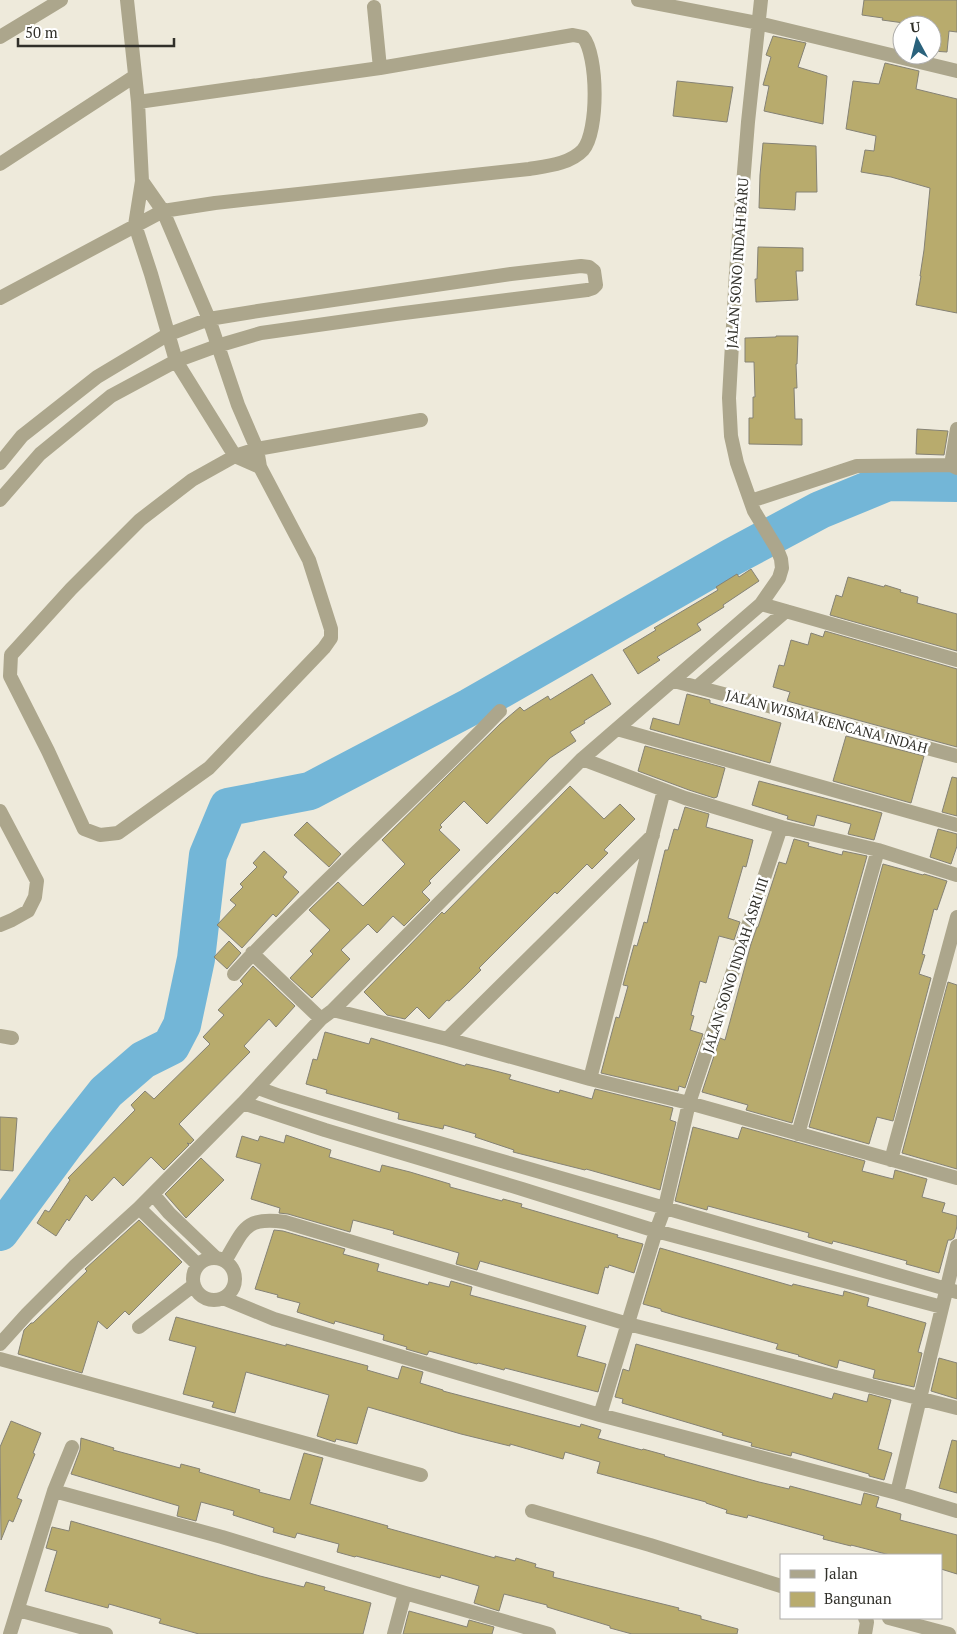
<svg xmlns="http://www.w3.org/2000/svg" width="957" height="1634" font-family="'PT Serif',serif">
	<rect width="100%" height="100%" fill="#eeeadb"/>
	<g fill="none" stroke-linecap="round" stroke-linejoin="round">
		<path stroke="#73b6d7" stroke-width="38" d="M0,1232L65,1144L106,1092L143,1060L171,1046L182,1025L196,959L208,855L228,807L310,791L470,707L732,557L820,510L888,482L957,483"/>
	</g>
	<path fill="#b8ab6d" stroke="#858275" d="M864,0H957V32L949,31L947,52L932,51V25H904V23L882,20L883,18L862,15Z
		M773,36L806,43L798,67L827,76L823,124L764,111L769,86L763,85L771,57L766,55Z
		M885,63L919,71L916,89L957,99V313L916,305L921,276H920L924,250L930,188L891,177L861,172L865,150L874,151L876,136L846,129L853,81L879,84Z
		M677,81L733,87L727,122L673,116Z
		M763,143L816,146L817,192H796L795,210L759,208L760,175Z
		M758,247L803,248V271H796L798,300L756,302L755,279H757Z
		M776,336H798L797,364H796L797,388H794L795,419H802V445L749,444V418H753V397H755L754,362H745V338L776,337Z
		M917,429L948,431L944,455L916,454Z
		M751,569L759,581L723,605L724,607L697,624L701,630L657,657L660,660L638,674L623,650L656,630L654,628L718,590L716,587L737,574L739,577Z
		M848,577L884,587L885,585L901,590L900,592L918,597L917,603L957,614V651L830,615L836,595L842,597Z
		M825,631L957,669V747L787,701L790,692L773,687L779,665L784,666L791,640L808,645L811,633L823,637Z
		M592,674L611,704L584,721L585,723L570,732L576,741L550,758L487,824L464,801L440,825L442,827L439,830L460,850L429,881L431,883L422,892L430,900L404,926L393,916L377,933L368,924L341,950L350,959L312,998L290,978L313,954L310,951L330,930L309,910L338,882L363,906L405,864L382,840L500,724L520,707L524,711L548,696L550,700Z
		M687,694L710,700V703L781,723L770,763L650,729L653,718L679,725Z
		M846,736L924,756L911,803L833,781Z
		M645,746L725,768L717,797L714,798L689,790L638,771Z
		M952,777L957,778V816L942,812Z
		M759,781L882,813L874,840L848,834L851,824L817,815L814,826L787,819L788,816L752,805Z
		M570,786L604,819L620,804L635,819L604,850L608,853L592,869L587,864L557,894L555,892L479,968L481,970L465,986L449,1001L447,1000L429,1019L417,1007L405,1019L387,1015L364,992L442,912L444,914Z
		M685,807L709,814L706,827L753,840L746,867L743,866L728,918L740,922L734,940L719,936L706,983L700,981L691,1015L694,1016L690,1030L703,1034L685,1088L679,1086L678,1091L601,1073L616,1017L619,1018L628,986L623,985L634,945L637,946L644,922L647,923L665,850H668L674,829L678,830Z
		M307,822L341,854L329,867L294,835Z
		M938,829L957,834V846L951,864L930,857Z
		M794,839L809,843L808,846L842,855L843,851L867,856L792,1123L746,1110L748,1105L702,1092L720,1038L725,1040L751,944L757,927H758L779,862L786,864Z
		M264,851L287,872L283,877L299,892L276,917L273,914L242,948L217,925L236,905L230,900L243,887L240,884L257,867L253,863Z
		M883,864L923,875L924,874L947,881L937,910L934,909L922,954L925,955L919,974L931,978L893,1121L877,1117L869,1144L809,1127Z
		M229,941L241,953L227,969L214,957Z
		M253,966L295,1006L276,1027L269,1019L244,1046L250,1052L179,1124L194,1140L190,1144L187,1143L189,1145L164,1170L151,1157L123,1186L114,1177L92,1201L86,1195L69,1221L67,1219L56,1236L37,1223L45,1210L49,1212L70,1180L68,1178L135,1110L131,1105L145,1091L154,1099L210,1044L203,1037L224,1015L218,1010L243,984L240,981Z
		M948,982L957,985V1169L902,1153Z
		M325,1032L369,1044L371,1038L465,1066L466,1064L488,1069L511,1075L509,1079L559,1093L560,1090L592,1099L595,1089L673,1108L670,1120L676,1122L660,1190L586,1169L585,1170L513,1152L514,1150L475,1137L476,1134L444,1125L443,1129L398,1119L399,1113L326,1093L327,1090L306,1084L313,1059L317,1060Z
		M0,1117L17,1118L13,1171L0,1170Z
		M693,1127L738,1139L742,1127L865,1161L862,1171L893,1179L895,1170L927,1179L922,1197L945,1203L942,1212L957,1216V1226L954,1238L951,1240H948L939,1273L906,1264L907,1261L852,1246L833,1241L832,1244L808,1237L809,1233L734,1213L708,1206L707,1210L675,1201Z
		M286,1135L331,1150L329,1157L380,1172L382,1165L410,1172L450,1184V1187L502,1201L503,1199L522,1204L521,1207L618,1235L617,1237L643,1244L634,1273L609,1265L608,1268L605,1267L598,1294L480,1261L477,1270L456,1264L459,1253L393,1234L394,1231L353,1220L350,1232L288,1214L279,1213L280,1208L251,1199L261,1164L236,1157L242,1136L258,1141L260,1136L284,1143Z
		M201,1158L224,1180L186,1218L165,1194Z
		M139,1220L182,1262L129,1315L125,1311L107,1329L98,1321L82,1373L18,1354L24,1330L31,1323H33L87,1271L85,1269Z
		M274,1230L283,1231L345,1249L343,1254L379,1264L377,1271L428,1285L429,1282L449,1287L451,1281L472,1287L470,1295L586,1326L577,1356L606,1364L598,1392L505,1368L504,1370L478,1363L477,1364L429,1351L427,1355L406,1349L407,1347L383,1340L384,1335L335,1321L334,1324L297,1312L300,1303L277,1297L278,1295L255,1289Z
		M660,1248L792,1286L793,1284L843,1296L844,1291L869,1298L867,1306L926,1323L918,1352L922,1353L914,1387L873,1378L875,1370L839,1360L837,1368L798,1356L799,1355L776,1349L778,1344L681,1317L661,1311V1309L643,1304Z
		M176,1317L286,1346V1344L368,1366L367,1370L398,1379L402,1366L423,1372L420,1383L443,1390V1391L580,1427L581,1424L601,1430L598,1438L642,1450L643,1449L665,1455L664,1456L759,1482L789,1489L790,1486L861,1505L864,1493L879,1497L876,1507L901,1514L900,1520L957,1535V1574L941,1569V1555H890L851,1545V1546L823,1539L824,1536L748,1515L747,1518L726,1513L727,1510L706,1503V1502L597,1473L600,1462L565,1452L563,1459L510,1444V1446L461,1434L368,1407L357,1444L336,1439L335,1442L317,1436L329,1395L246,1372L235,1413L212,1407L214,1402L183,1394L196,1347L169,1340Z
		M636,1344L832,1399L834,1393L867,1402L869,1394L891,1400L878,1449L892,1453L884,1480L869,1476V1474L792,1452L791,1456L751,1446L752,1443L722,1435L723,1433L622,1403L623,1399L615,1397L623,1369L629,1371Z
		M939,1358L957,1363V1399L931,1391Z
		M11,1421L41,1433L33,1453L35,1454L17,1498L22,1500L13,1522L9,1520L1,1540L0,1447Z
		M81,1438L114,1448L113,1450L180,1468L181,1464L200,1469L199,1472L260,1490L259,1492L290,1500L304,1453L323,1458L310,1504L388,1526L387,1528L495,1558V1556L515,1561L516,1558L536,1564L535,1567L554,1572L553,1577L679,1608L678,1610L701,1616V1619L738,1629L737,1634H632L610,1628V1626L547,1607V1605L504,1594L499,1611L474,1603L479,1586L441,1575L440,1578L356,1556L355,1557L337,1552L339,1544L297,1533L295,1538L273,1532L274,1528L233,1515L234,1511L201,1502L196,1521L177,1516L179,1506L71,1474L80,1450Z
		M952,1440L957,1441V1493L939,1488Z
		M71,1521L260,1576L304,1587L306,1582L325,1587L324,1590L371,1603L363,1634H199L159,1623L161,1619L109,1604L108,1608L45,1591L57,1551L46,1548L52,1527L69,1531Z
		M409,1611L467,1627L469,1620L494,1627L492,1634H403Z"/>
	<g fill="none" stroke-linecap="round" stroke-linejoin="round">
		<path stroke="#aca68c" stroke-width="14" d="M127,0L138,102L142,181L135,225L151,274L176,361L235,456L260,467
			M638,0L758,23L957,71
			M374,7L380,68
			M0,37L61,0
			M0,164L135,76
			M142,181L163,211L209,319L238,405L257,449L260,467L309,560L331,629V638L324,648L209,768L118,833L100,835L84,829L48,751L10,676L11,655L71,589L140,520L192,480L235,456L257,449L421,420
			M0,298L163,211L215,203L529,169C547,166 570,164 583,150C599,131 598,55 583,37L573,35L380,68L138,102
			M0,463L22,436L97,377L167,335L209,319L258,311L511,274L581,266L589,267L594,271L596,285L593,288L587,290L396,314L261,333L217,346L176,361L111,396L40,454L0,500
			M951,465L957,429
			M751,501L857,466L951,465L957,468
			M761,604L957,660
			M674,681L957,756
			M697,687L786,611
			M617,729L957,825
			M582,759L685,798L781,827L878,850L957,875
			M0,811L37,881L35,897L28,911L12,920L0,925
			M252,953L321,1019
			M234,974C259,946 285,921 312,895C375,833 439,775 500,711
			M333,1010L447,1039L590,1079L689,1103L957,1178
			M0,1036L12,1038
			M447,1039L653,835
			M590,1079L664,790
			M258,1088L280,1096L380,1126L957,1292
			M243,1103L325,1130L522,1189L656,1231L942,1307
			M798,1134L878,850
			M891,1160L957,917
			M153,1194L169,1213L216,1258
			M139,1208L198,1265
			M193 1279a21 21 0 1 1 42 0a21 21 0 1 1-42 0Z
			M225,1261C244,1230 244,1216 285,1222L628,1324L957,1408
			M223,1298L274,1319L600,1415L897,1493L957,1511
			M139,1327L194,1285
			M0,1344L27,1314L75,1266L139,1208L243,1103L321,1019L333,1010L582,759L761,604L779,578L782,568L781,559L777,549L754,511L737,463L731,436L729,398L736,272L748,122L761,0
			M0,1359L421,1475
			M600,1415L656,1231L665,1207L689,1103L781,827
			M54,1491L222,1537L405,1593L549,1634
			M897,1493L957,1246
			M532,1511L650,1545L781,1586
			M18,1610L106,1634
			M889,1618L949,1634
			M10,1634L54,1491L72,1447
			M394,1634L405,1593
			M865,1634L867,1622L865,1618"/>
	</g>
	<g text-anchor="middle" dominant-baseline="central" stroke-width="5" stroke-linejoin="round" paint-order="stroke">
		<g font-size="14" fill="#31302a" stroke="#fff">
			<text transform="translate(737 263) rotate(-86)">JALAN SONO INDAH BARU</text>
			<text transform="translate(827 721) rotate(15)">JALAN WISMA KENCANA INDAH</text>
			<text transform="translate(735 965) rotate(-72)">JALAN SONO INDAH ASRI III</text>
		</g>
	</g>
	<rect x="780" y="1554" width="162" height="65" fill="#ffffff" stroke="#adacaa"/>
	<rect x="790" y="1570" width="25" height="8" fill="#aca68c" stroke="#adacaa"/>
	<text x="824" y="1579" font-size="15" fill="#31302a">Jalan</text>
	<rect x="790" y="1592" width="25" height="15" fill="#b8ab6d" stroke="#adacaa"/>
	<text x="824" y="1604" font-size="15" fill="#31302a">Bangunan</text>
	<g transform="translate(917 40) rotate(353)"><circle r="24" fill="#ffffff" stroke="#adacaa"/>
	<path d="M0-4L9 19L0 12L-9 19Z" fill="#2a627c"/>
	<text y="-8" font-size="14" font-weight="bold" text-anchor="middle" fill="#31302a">U</text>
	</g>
	<path d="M18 38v8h156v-8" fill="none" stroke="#31302a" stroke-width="2.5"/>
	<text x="25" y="38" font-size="15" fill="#31302a" stroke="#ffffff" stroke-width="4" paint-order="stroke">50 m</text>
</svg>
